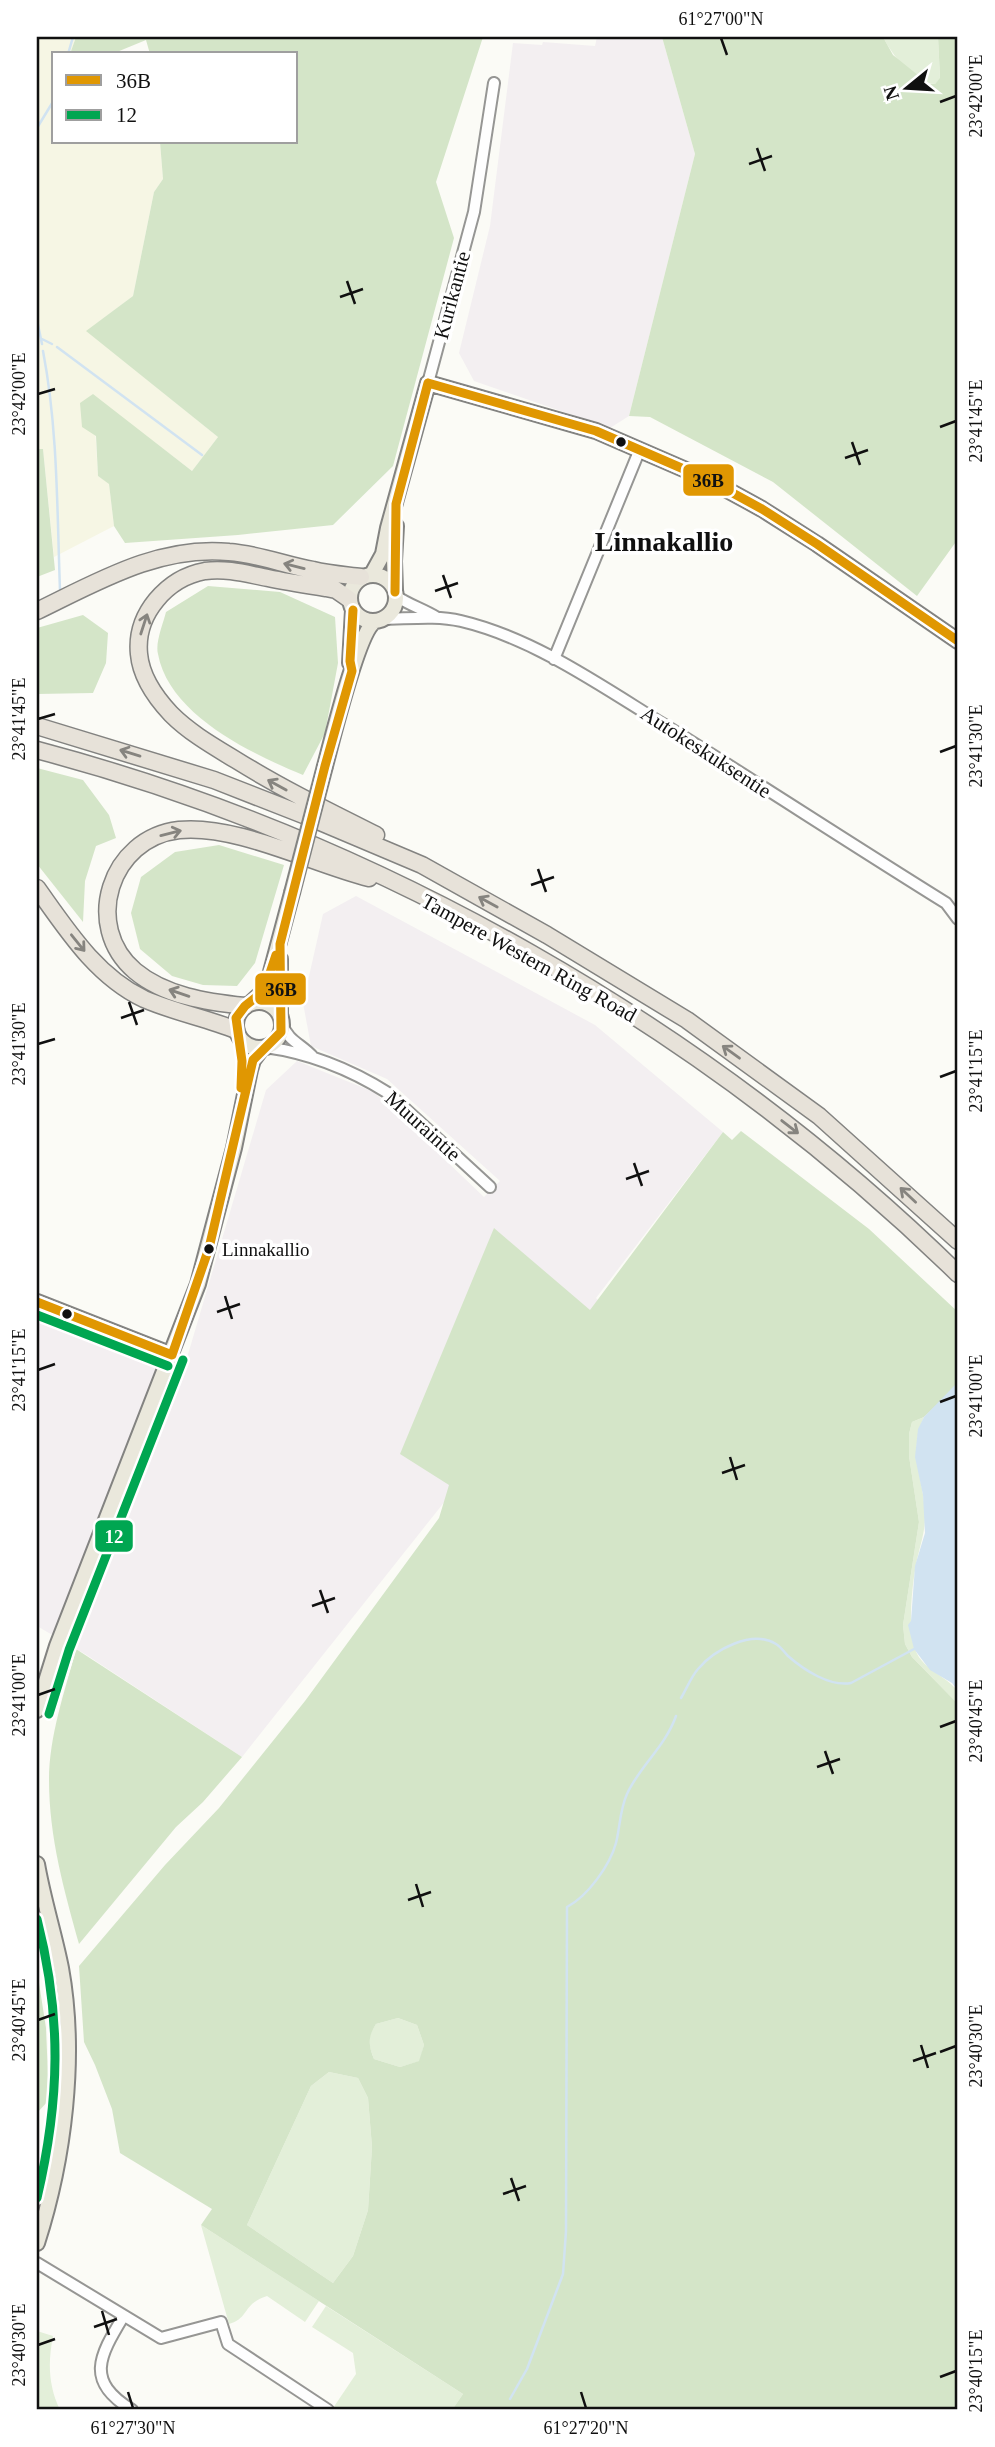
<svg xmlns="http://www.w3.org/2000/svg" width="995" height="2447" font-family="Georgia,serif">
	<rect width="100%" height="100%" fill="#fbfbf6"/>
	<path fill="#f3eff1" d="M597,37H662L695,154L629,416L610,428L474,381L459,353L490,226L513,43L542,45L543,42L595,46Z
		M356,896L595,1025L723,1132L596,1298L598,1300L457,1486L242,1757L85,1654L37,1626V1317L181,1378L266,1090L297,1061L374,1092L484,1197L500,1181L387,1079L311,1046L303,1003L323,914Z"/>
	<path fill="#f6f6e4" d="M37,37H76L70,54H54V142H160L163,179L154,192L133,296L87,331L218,437L192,471L93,395L98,476L109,483L114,526L54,557L43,449H37Z"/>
	<path fill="#e3efd9" d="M883,37H938L940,79L935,84C913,84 892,54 883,37Z
		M924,1417C907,1454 925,1480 925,1517C925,1534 919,1548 916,1565C912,1585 908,1627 914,1646C920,1669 944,1674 958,1691V1704L912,1657L905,1644L903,1625L919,1522L909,1456V1434L912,1422Z
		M398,2018L417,2025L424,2045L420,2061L400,2067L374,2059C368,2044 367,2037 376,2024Z
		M329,2072L358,2078L368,2098L372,2147L368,2210L353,2256L333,2283L247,2225L311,2086Z
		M201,2225L319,2301L305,2322L267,2296C242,2304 250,2318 229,2324Z
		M326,2306L463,2394L452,2410H337L333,2408L356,2374L353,2353L312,2327Z
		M37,2331L53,2336C48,2362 48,2385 60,2410H37Z"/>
	<path fill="#d4e5c8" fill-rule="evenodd" d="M76,37H483L436,182L454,238L393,466L333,525L238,535L125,543L114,526L109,484L98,476L96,436L82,427L80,403L93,394L192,471L218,437L86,331L133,296L154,192L163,179L160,142H296V54H150L146,40L112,54H70Z
		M662,37H883L893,55L929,84H935L940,78L938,37H958V539L917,596L773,482L650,417L629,416L695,154Z
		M37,449H43L55,570L37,577Z
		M208,586L280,592L335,617L338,663L325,733L303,775C252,754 169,715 158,654C155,643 163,624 166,612Z
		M83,615L108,633L106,663L93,693L37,694V628Z
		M37,768L83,780L109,815L116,838L96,846L85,881L83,922L37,864Z
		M219,845L284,865L255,963L237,986L203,985L172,976L140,949L131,913L141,877L175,852Z
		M741,1131L869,1229L958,1312V1385L924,1417L912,1422L909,1434V1456L919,1522L903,1625L905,1644L912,1657L958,1704V2410H452L463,2394L201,2225L212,2209L120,2153L112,2109L95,2065L84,2042L79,1966L165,1865L219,1808L305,1701L439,1518L449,1485L400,1454L494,1228L590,1310L723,1132L732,1140ZM398,2018L417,2025L424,2045L419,2061L400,2067L374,2059C368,2044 368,2037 376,2024ZM329,2072L358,2078L368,2098L372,2147L368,2210L353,2256L333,2283L247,2225L311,2086Z
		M76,1649L242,1757L203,1802L176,1827L79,1944C64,1890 49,1837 49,1780C49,1736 65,1691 76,1649Z
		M37,1970L46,2028L49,2100L37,2113Z"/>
	<path fill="#d1e3f1" d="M955,1385H958V1691L952,1683L930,1670L914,1649L908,1625L911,1621L915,1566L925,1533L923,1495L915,1457L918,1429L924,1417Z"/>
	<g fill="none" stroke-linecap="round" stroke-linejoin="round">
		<path stroke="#d1e3f1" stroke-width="2.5" d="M68,54L73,37
			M37,128L54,100
			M37,297V301
			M37,320L42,344
			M42,339L52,344
			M57,347L202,455
			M43,351C58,429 57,511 60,590
			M681,1698C687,1688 691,1677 698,1669C714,1650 752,1629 776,1644C781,1647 784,1652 788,1656C804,1670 830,1687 851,1683L914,1649
			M510,2399L527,2369L563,2274L566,2231L567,1907C588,1896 610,1865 616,1843C620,1827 620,1809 627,1794C639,1767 665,1747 676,1716"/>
		<defs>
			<path id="minor" d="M428,383L474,212L494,83
				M396,596C409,605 423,609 436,617
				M381,619C407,619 435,615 461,621C533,638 600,685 663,724C758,783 851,844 946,903L958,919
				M554,659L640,449
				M282,1024C288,1041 301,1044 312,1056
				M265,1047C310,1053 350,1069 388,1093L490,1187
				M37,2263L161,2338L221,2322L228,2344L328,2410
				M123,2317C99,2357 85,2381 132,2410"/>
			<path id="major" d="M372,574L383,554L388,528L428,383L596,431L709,480L762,509L817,544L958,641
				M350 598a23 23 0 1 1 46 0a23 23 0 1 1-46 0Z
				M395,590L394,561L396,526
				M350,663L353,610
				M325,766C332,740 358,632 375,621
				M280,959V1015
				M236 1025a23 23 0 1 1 46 0a23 23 0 1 1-46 0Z
				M252,1002L264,991L268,983L292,893
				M37,1302L172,1355
				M37,1710L57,1646L198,1284L234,1148L250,1070L253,1060L262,1048
				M37,1864C43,1899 54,1933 61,1968C77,2056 64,2159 37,2243"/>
			<path id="highway" d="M349,599L336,590L326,588C307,585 287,582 268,578C247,574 227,568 205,571C167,578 135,614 139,654C141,677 156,698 171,714C190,733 213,746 236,760C281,788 328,811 376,835
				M37,611C97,582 159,545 229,552C258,554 285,565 313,570C329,574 345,575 361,577
				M37,726L214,780L306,816L422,865L547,935L687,1020L819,1116L958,1241
				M37,750C378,840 707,1028 958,1274
				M37,888C67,930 96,976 144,999C174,1012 206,1018 236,1030
				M245,1006C207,1002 165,996 135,971C82,926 110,838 179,830C236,824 313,864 369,878"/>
		</defs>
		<use href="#minor" stroke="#969694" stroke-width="14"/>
		<use href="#major" stroke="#838381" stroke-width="18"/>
		<use href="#highway" stroke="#838381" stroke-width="19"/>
		<use href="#minor" stroke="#fefefe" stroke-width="10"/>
		<use href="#major" stroke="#eae8dc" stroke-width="14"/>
		<use href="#highway" stroke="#e7e2d9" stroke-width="16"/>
		<defs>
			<path id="major-bridge" d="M292,893L325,766"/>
		</defs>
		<use href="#major-bridge" stroke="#838381" stroke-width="18" stroke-linecap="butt"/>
		<use href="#major-bridge" stroke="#eae8dc" stroke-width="14"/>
		<defs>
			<path id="bus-1" d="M428,383L596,431L709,480L762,509L817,544L958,641
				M395,592L396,504L428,383
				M241,1088L242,1061L236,1018L245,1006L264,991L276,955
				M37,1302L172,1355
				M172,1355L209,1248L253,1060L281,1032L280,944L325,766L352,671L350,661L353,610"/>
			<path id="bus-2" d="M37,1315L168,1366
				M49,1714L69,1650L183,1360
				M37,1919C62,2017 60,2100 37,2198"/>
		</defs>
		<use href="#bus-1" stroke="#fff" stroke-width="14"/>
		<use href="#bus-2" stroke="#fff" stroke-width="14"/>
		<use href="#bus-1" stroke="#e09702" stroke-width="9"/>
		<use href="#bus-2" stroke="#00a651" stroke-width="9"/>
	</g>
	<defs><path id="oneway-shaft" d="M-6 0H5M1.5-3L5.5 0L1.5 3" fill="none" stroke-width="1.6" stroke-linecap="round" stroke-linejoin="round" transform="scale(1.75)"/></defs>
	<g stroke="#86847f">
		<use href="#oneway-shaft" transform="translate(294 566) rotate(-166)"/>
		<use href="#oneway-shaft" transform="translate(144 624) rotate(-72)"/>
		<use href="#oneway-shaft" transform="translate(130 753) rotate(-163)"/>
		<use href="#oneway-shaft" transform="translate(277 785) rotate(-151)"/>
		<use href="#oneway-shaft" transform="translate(171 833) rotate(-14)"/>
		<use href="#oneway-shaft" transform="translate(488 902) rotate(-151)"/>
		<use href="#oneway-shaft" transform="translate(78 943) rotate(51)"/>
		<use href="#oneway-shaft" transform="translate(179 993) rotate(-161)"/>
		<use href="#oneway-shaft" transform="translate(731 1052) rotate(-144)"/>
		<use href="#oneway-shaft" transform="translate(790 1127) rotate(38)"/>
		<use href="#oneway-shaft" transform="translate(908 1195) rotate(-137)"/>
	</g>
	<path fill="none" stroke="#101010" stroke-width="2.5" d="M721,38L727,55M940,102L956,96M757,148L765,171M749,164L772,156M347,281L355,304M340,297L363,289M38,394L55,389M940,427L956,421M852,442L860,465M845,458L868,450M443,575L451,598M435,591L458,583M38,719L55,714M940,752L956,746M538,869L546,892M531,885L554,877M129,1002L137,1025M121,1018L144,1010M38,1044L55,1039M940,1077L956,1071M634,1163L642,1186M626,1179L649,1171M225,1296L232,1319M217,1312L240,1304M38,1370L55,1364M940,1402L956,1396M730,1457L737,1480M722,1473L745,1465M320,1590L328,1613M312,1606L335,1598M38,1695L55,1689M940,1727L956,1721M825,1751L833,1774M817,1767L840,1759M416,1884L423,1907M408,1900L431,1892M38,2020L55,2014M921,2045L928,2068M940,2052L956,2046M913,2061L936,2053M511,2178L519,2201M503,2194L526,2186M102,2311L109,2335M94,2327L117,2319M38,2345L55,2339M940,2377L956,2371M128,2392L133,2408M581,2392L586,2408"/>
	<g fill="#101010" stroke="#fff" stroke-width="2.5">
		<circle cx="621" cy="442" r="6"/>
		<circle cx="209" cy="1249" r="6"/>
		<circle cx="67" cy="1314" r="6"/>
	</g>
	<g text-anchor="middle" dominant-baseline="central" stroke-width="7" stroke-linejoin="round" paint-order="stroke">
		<g font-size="19" fill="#101010" stroke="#fff" text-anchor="start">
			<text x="222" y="1249">Linnakallio</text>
		</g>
		<g font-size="21" fill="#101010" stroke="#fff">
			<text transform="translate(452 295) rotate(-75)">Kurikantie</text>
			<text transform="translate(706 752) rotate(33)">Autokeskuksentie</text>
			<text transform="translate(529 958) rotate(29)">Tampere Western Ring Road</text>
			<text transform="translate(423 1126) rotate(42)">Muuraintie</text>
		</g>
		<g font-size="28" font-weight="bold" fill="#101010" stroke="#fff">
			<text x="664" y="541">Linnakallio</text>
		</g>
	</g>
	<g stroke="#fff" stroke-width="2.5">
		<rect x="682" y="463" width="53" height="34" rx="7" fill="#e09702"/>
		<rect x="254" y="972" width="53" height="34" rx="7" fill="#e09702"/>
		<rect x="94" y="1519" width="40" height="34" rx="7" fill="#00a651"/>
	</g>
	<g font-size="19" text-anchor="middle" font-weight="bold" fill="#fff">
		<text x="114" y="1543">12</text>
	</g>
	<g font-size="19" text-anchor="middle" font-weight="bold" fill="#111">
		<text x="708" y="487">36B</text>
		<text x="281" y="996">36B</text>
	</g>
	<rect width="995" height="2447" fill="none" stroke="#ffffff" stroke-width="77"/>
	<rect x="52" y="52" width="245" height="91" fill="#ffffff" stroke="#9f9f9f" stroke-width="2"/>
	<rect x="66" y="75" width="35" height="10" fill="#e09702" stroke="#9f9f9f" stroke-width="2"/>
	<text x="116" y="88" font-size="21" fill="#101010">36B</text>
	<rect x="66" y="110" width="35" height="10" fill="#00a651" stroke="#9f9f9f" stroke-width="2"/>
	<text x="116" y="122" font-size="21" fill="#101010">12</text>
	<g transform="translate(907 88) rotate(252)" stroke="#ffffff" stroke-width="5" paint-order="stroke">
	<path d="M0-5L12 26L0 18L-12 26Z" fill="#101010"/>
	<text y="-10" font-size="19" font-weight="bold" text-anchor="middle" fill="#101010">N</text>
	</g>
	<rect x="38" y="38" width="918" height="2370" fill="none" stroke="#101010" stroke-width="2.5"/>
	<g font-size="18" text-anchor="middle" fill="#101010">
		<text x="721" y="25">61°27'00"N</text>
		<text transform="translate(976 96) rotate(-90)" y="6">23°42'00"E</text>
		<text transform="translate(19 394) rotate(-90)" y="6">23°42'00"E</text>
		<text transform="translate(976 421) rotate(-90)" y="6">23°41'45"E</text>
		<text transform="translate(19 719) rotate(-90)" y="6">23°41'45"E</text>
		<text transform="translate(976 746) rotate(-90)" y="6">23°41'30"E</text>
		<text transform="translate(19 1044) rotate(-90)" y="6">23°41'30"E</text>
		<text transform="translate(976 1071) rotate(-90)" y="6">23°41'15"E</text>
		<text transform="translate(19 1370) rotate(-90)" y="6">23°41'15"E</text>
		<text transform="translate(976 1396) rotate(-90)" y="6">23°41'00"E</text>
		<text transform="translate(19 1695) rotate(-90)" y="6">23°41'00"E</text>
		<text transform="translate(976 1721) rotate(-90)" y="6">23°40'45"E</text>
		<text transform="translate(19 2020) rotate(-90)" y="6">23°40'45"E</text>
		<text transform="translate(976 2046) rotate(-90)" y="6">23°40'30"E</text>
		<text transform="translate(19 2345) rotate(-90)" y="6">23°40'30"E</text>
		<text transform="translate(976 2371) rotate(-90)" y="6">23°40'15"E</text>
		<text x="133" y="2434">61°27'30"N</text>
		<text x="586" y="2434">61°27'20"N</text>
	</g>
</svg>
